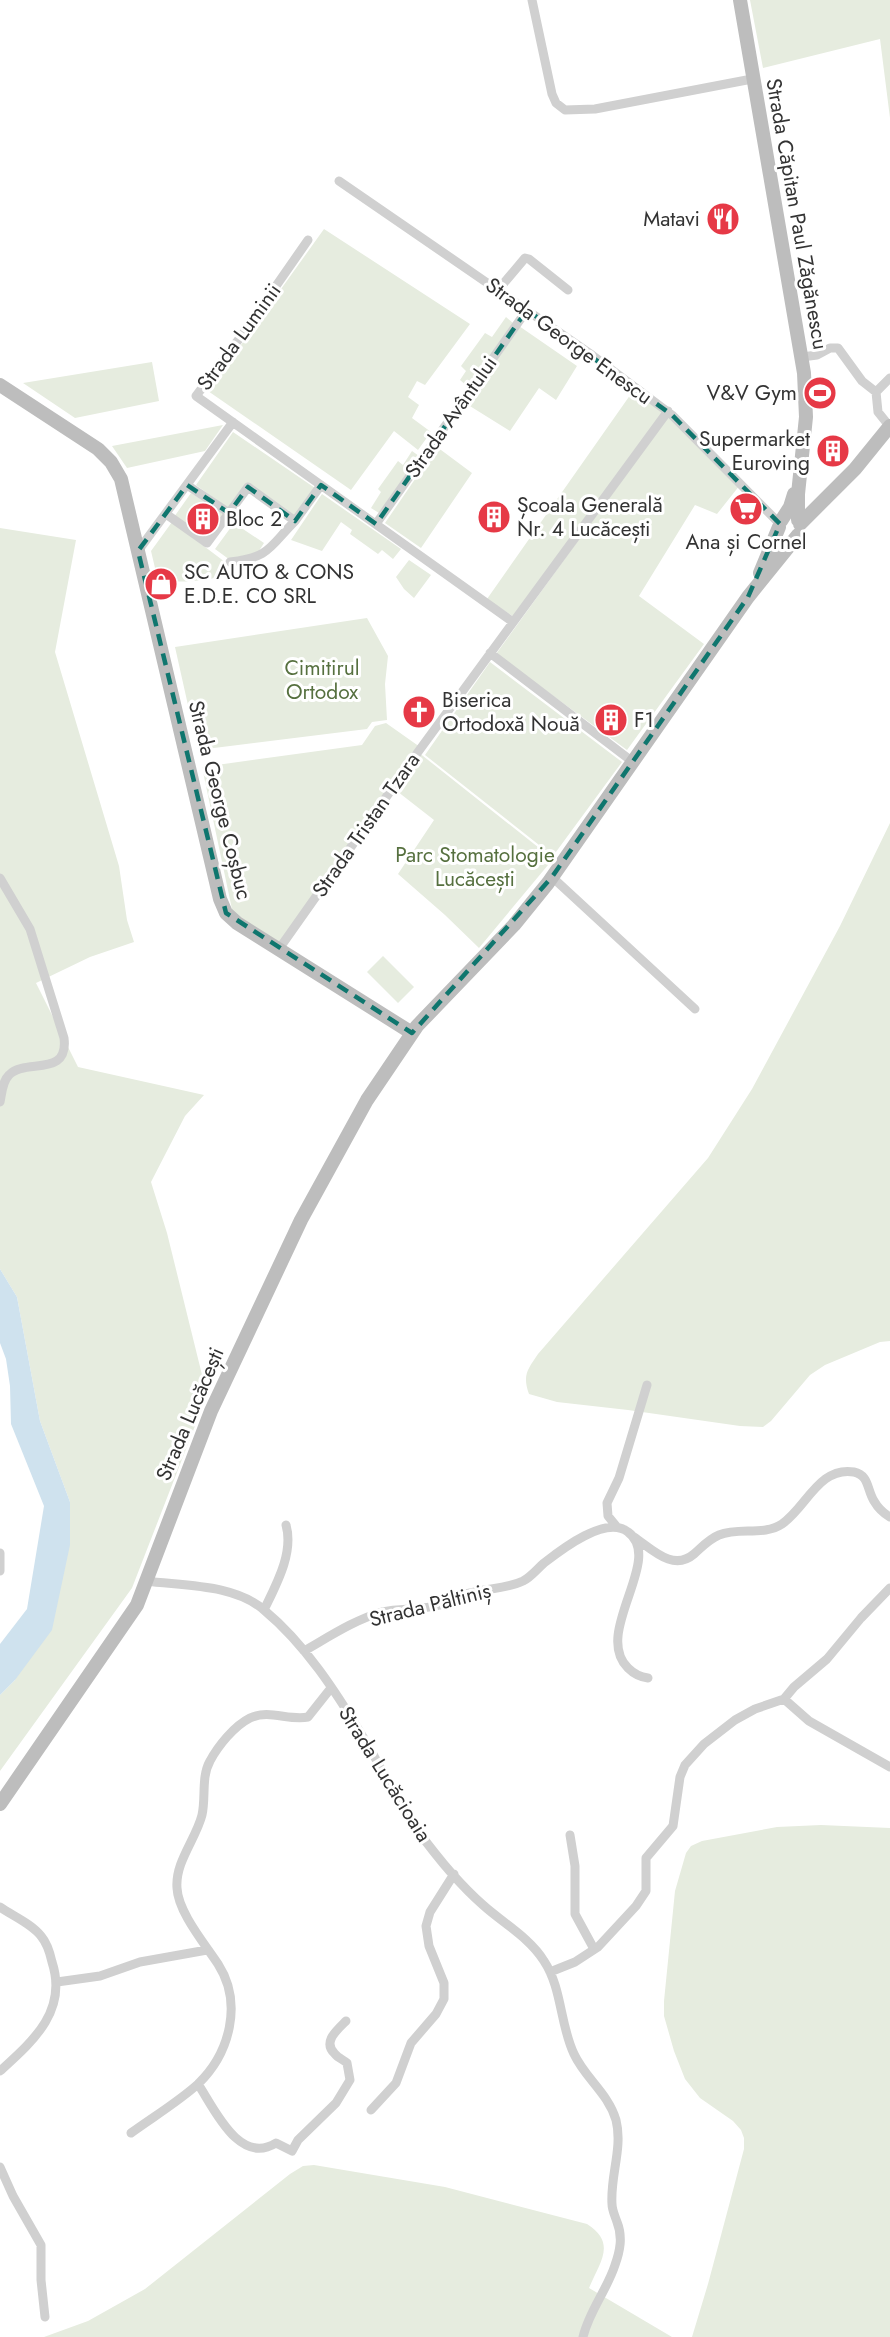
<svg xmlns="http://www.w3.org/2000/svg" width="890" height="2337" font-family="Jost,sans-serif">
	<rect width="100%" height="100%" fill="#fff"/>
	<path fill="#e6ecdf" d="M750,0H890V118L880,39L763,68Z
		M324,229L470,324L425,385L417,381L408,397L419,405L412,418L431,432L418,450L394,431L351,490L208,391Z
		M506,317L513,323L468,387L460,380L466,371L461,366L485,333L492,337Z
		M519,326L577,366L556,400L539,388L510,431L465,403Z
		M152,362L159,401L75,418L23,383Z
		M633,391L663,413L514,617L487,599Z
		M668,416L740,485L717,514L695,505L639,596L704,644L627,750L496,654Z
		M223,425L205,451L127,468L112,446Z
		M233,432L315,488L294,517L248,484L229,509L196,485Z
		M437,447L472,473L421,548L385,523Z
		M412,451L419,456L379,513L371,508L381,492L378,489L398,461L403,465Z
		M191,493L224,515L206,540L174,517Z
		M322,494L401,549L393,559L382,550L378,554L350,534L352,530L341,522L322,551L291,540Z
		M172,522L225,562L223,576C212,579 178,585 170,579C165,577 165,571 163,567L155,568L151,551Z
		M234,523L264,543L257,554L230,560L215,549Z
		M0,528L76,540L55,652L119,866L127,920L134,942L90,957L36,983L78,1067L204,1095L185,1116L151,1182L167,1233L207,1395L132,1588L0,1771V1695L15,1680L70,1502L40,1421L17,1297L0,1269Z
		M409,560L431,575L414,598L404,589L396,577Z
		M367,618L388,656L385,684L387,720L372,722L367,729L198,750L175,647Z
		M490,662L622,762L553,856L425,755Z
		M386,723L420,747L282,944L233,914L202,767L362,745L375,726Z
		M418,752L553,859L479,948L445,915L398,874L434,820L393,788Z
		M890,823V1341L880,1342L825,1365L810,1375L771,1421L763,1427L740,1426L628,1410L557,1402L529,1394C522,1375 528,1369 538,1354L708,1158L752,1089L840,926Z
		M383,956L414,987L398,1003L367,972Z
		M821,1825L890,1828V2337H692L708,2284L744,2149V2138L741,2130L733,2121L700,2098L685,2079L674,2051L664,2016V2001L675,1891L686,1853L691,1846L702,1841L777,1827Z
		M314,2165L445,2187L587,2224C617,2243 600,2262 589,2288L672,2337H44L88,2321L145,2289L290,2174L303,2166Z"/>
	<path fill="#cfe2ee" d="M0,1269L17,1297L40,1421L70,1502V1545L52,1630L15,1680L0,1695V1644L27,1609L44,1506L11,1424L10,1386L6,1359L0,1343Z"/>
	<g fill="none" stroke-linecap="round" stroke-linejoin="round">
		<path stroke="#d0d0d0" stroke-width="9" d="M532,0L552,94L556,103L565,110L595,109L752,79
			M339,181L592,355L672,415L780,524
			M308,240L242,335L196,396L513,622
			M498,290L525,258L529,259L568,290
			M802,357L817,355L830,348H838L862,381L876,392L878,412L890,427
			M876,392L890,378
			M229,513L248,487L295,521L321,485
			M166,514L207,543L229,513L187,485
			M376,524L527,310
			M138,551L233,422
			M230,562C271,557 269,547 295,521
			M490,653L633,762
			M552,877L695,1009
			M0,878L30,929L64,1038C69,1078 25,1058 9,1075C2,1082 2,1093 0,1102
			M279,949L418,752L668,411
			M617,1527L608,1516L607,1503L619,1478L647,1385
			M634,1537C652,1549 673,1572 694,1554C702,1547 709,1539 719,1535C739,1527 764,1536 782,1524C806,1508 819,1466 854,1472C869,1475 867,1490 874,1501C878,1508 883,1513 890,1517
			M0,1553V1571
			M146,1581C184,1586 234,1584 264,1610C305,1644 336,1692 363,1737C382,1768 397,1802 418,1831C437,1857 459,1884 483,1905C503,1923 530,1938 544,1961C562,1988 560,2025 574,2054C585,2078 608,2093 616,2120C623,2148 610,2176 612,2204C612,2210 615,2216 617,2222C623,2237 620,2251 615,2265C607,2290 589,2311 583,2337
			M264,1610C276,1585 294,1553 286,1525
			M304,1651C327,1638 356,1619 382,1612C401,1608 421,1610 440,1605C451,1603 459,1595 470,1593C488,1588 506,1589 523,1581C531,1577 537,1569 544,1563C562,1549 606,1515 628,1532C665,1559 592,1633 628,1668C634,1674 640,1677 648,1678
			M784,1699L809,1721L890,1767
			M570,1835L575,1866V1914L594,1949
			M0,1907C13,1916 32,1924 41,1936C47,1943 50,1953 52,1962C68,2011 33,2041 0,2071
			M550,1972L575,1962L598,1947L636,1906L646,1891V1858L673,1826L680,1777L685,1765L704,1744L735,1720L755,1709L784,1699L794,1687L827,1659L861,1618L890,1588
			M57,1982L100,1976L140,1962L207,1950
			M198,2084C214,2108 239,2166 276,2143L292,2151L298,2140L336,2103L350,2080L347,2063C344,2060 338,2058 335,2054C322,2042 337,2030 346,2021
			M371,2110L396,2083L411,2043L436,2014L444,1999V1983L429,1946L426,1926L430,1912L454,1874
			M131,2133C153,2117 178,2102 198,2084C230,2053 243,2003 218,1964C205,1944 178,1912 177,1888C175,1862 196,1839 202,1815C206,1798 201,1777 210,1761C218,1746 234,1726 250,1718C269,1709 289,1721 308,1717L331,1688
			M0,2167L13,2196L41,2245V2280L45,2317"/>
		<path stroke="#bdbdbd" stroke-width="14" d="M740,0L804,373L806,417L798,494V520
			M0,385L98,449L111,462L121,479L220,899L226,913L237,923L412,1033
			M781,521L790,507L794,494
			M800,524L855,469L890,426
			M760,573L779,527
			M0,1804L137,1605L211,1411L301,1220L367,1100L417,1026L514,925L548,883L748,597L798,535"/>
	</g>
	<path fill="none" stroke="#0f766e" stroke-width="4.5" stroke-dasharray="12 8" stroke-linejoin="round" d="M527,310L672,415L780,524L748,597L552,877L412,1033L226,913L138,551L187,485L229,513L248,487L295,521L321,485L376,524Z"/>
	<defs>
		<symbol id="restaurant-disc" viewBox="-11 -11 22 22"><circle r="9.5" fill="#e63946" stroke="#fff"/><path d="M-5-6h1v4h1v-4h1v4h1v-4h1v5L-1.5 .5V6h-2V.5L-5-1ZM5-6V6H3V1.5H1.5Q1.5-4 5-6Z" fill="#fff"/></symbol>
		<symbol id="stadium-disc" viewBox="-11 -11 22 22"><circle r="9.5" fill="#e63946" stroke="#fff"/><path d="M0-5a6.5 5 0 1 0 0 10a6.5 5 0 1 0 0-10ZM-3.5-1.8h7v3.6h-7Z" fill="#fff"/></symbol>
		<symbol id="building-disc" viewBox="-11 -11 22 22"><circle r="9.5" fill="#e63946" stroke="#fff"/><path d="M-4-6H4V6H1V3H-1V6H-4ZM-2.5-4.3h1.7v1.8h-1.7ZM.8-4.3h1.7v1.8H.8ZM-2.5-1h1.7V.8h-1.7ZM.8-1h1.7V.8H.8Z" fill="#fff"/></symbol>
		<symbol id="supermarket-disc" viewBox="-11 -11 22 22"><circle r="9.5" fill="#e63946" stroke="#fff"/><path d="M-6-5.5h2.5l.6 2H6L4.5 2H-2.5L-4.4-4H-6ZM-1.5 3.2a1.3 1.3 0 1 0 .1 0ZM3 3.2a1.3 1.3 0 1 0 .1 0Z" fill="#fff"/></symbol>
		<symbol id="shop-disc" viewBox="-11 -11 22 22"><circle r="9.5" fill="#e63946" stroke="#fff"/><path d="M-5-2.5h2.3a2.7 3.5 0 0 1 5.4 0H5L5.5 6h-11ZM-1.5-2.5h3a1.5 2.3 0 0 0-3 0Z" fill="#fff"/></symbol>
		<symbol id="church-disc" viewBox="-11 -11 22 22"><circle r="9.5" fill="#e63946" stroke="#fff"/><path d="M-1.2-6h2.4v3.5h3.3v2.4h-3.3V6h-2.4V-.1h-3.3v-2.4h3.3Z" fill="#fff"/></symbol>
	</defs>
	<g fill-rule="evenodd">
		<use href="#restaurant-disc" x="704" y="200" width="38" height="38"/>
		<use href="#stadium-disc" x="801" y="374" width="38" height="38"/>
		<use href="#building-disc" x="814" y="432" width="38" height="38"/>
		<use href="#supermarket-disc" x="727" y="490" width="38" height="38"/>
		<use href="#building-disc" x="475" y="498" width="38" height="38"/>
		<use href="#building-disc" x="184" y="500" width="38" height="38"/>
		<use href="#shop-disc" x="142" y="565" width="38" height="38"/>
		<use href="#church-disc" x="400" y="693" width="38" height="38"/>
		<use href="#building-disc" x="592" y="701" width="38" height="38"/>
	</g>
	<g text-anchor="middle" dominant-baseline="central" stroke-width="6" stroke-linejoin="round" paint-order="stroke">
		<g font-size="21" fill="#333" stroke="#fff">
			<text transform="translate(797 214) rotate(80)">Strada Căpitan Paul Zăgănescu</text>
			<text transform="translate(239 337) rotate(-54)">Strada Luminii</text>
			<text transform="translate(569 341) rotate(36)">Strada George Enescu</text>
			<text transform="translate(451 417) rotate(-55)">Strada Avântului</text>
			<text transform="translate(220 800) rotate(76)">Strada George Coșbuc</text>
			<text transform="translate(366 825) rotate(-55)">Strada Tristan Tzara</text>
			<text transform="translate(190 1414) rotate(-67)">Strada Lucăcești</text>
			<text transform="translate(430 1605) rotate(-14)">Strada Păltiniș</text>
			<text transform="translate(385 1774) rotate(58)">Strada Lucăcioaia</text>
		</g>
		<g font-size="21" fill="#333" stroke="#fff" text-anchor="start">
			<text x="700" y="219" text-anchor="end">Matavi</text>
			<text x="797" y="393" text-anchor="end">V&amp;V Gym</text>
			<text x="810" y="439" text-anchor="end">Supermarket<tspan x="810" dy="24">Euroving</tspan></text>
			<text x="517" y="505">Școala Generală<tspan x="517" dy="24">Nr. 4 Lucăcești</tspan></text>
			<text x="226" y="519">Bloc 2</text>
			<text x="746" y="542" text-anchor="middle">Ana și Cornel</text>
			<text x="184" y="572">SC AUTO &amp; CONS<tspan x="184" dy="24">E.D.E. CO SRL</tspan></text>
			<text x="442" y="700">Biserica<tspan x="442" dy="24">Ortodoxă Nouă</tspan></text>
			<text x="634" y="720">F1</text>
		</g>
		<g font-size="21" fill="#56703f" stroke="#fff">
			<text x="322" y="668">Cimitirul<tspan x="322" dy="24">Ortodox</tspan></text>
			<text x="475" y="855">Parc Stomatologie<tspan x="475" dy="24">Lucăcești</tspan></text>
		</g>
	</g>
</svg>
